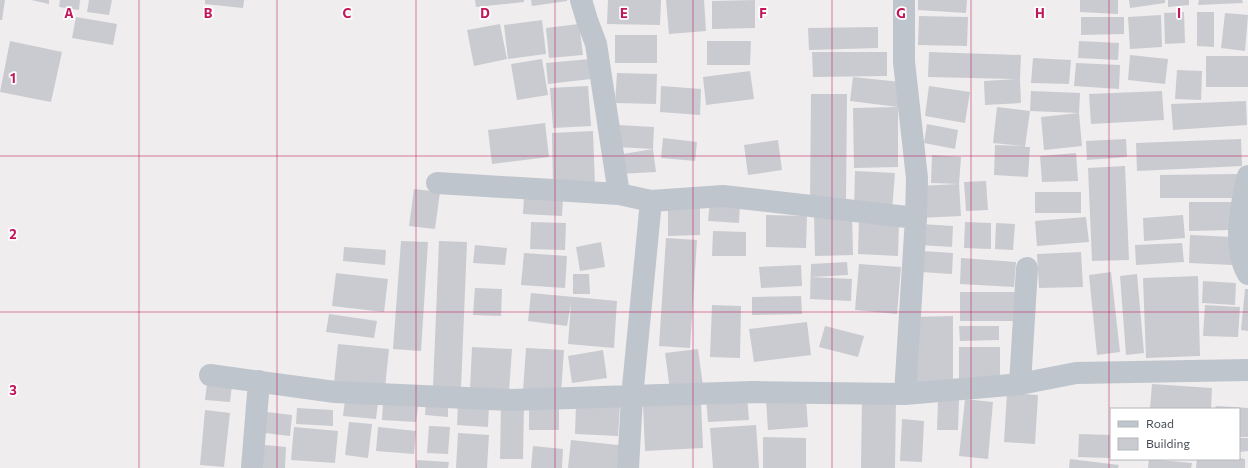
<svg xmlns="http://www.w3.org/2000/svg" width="1248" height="468" font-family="Commissioner,sans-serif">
	<rect width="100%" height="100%" fill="#efeded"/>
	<path fill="#cacbd1" d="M0,0H5L2,20H0Z
		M31,0H49V4Z
		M60,0H80L79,10L59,7Z
		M89,0H112L109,15L87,12Z
		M205,0H244L243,8L205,4Z
		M475,0H524V2L476,7Z
		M531,0H567V1L532,6Z
		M608,0H661L660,25L607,24Z
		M666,0H704L706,31L669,34Z
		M755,0V28L712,29V1Z
		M918,0H967L966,13L918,10Z
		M1080,0H1118V14L1080,12Z
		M1129,0H1165V3L1130,8Z
		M1168,0H1189V5L1168,7Z
		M1199,0H1242L1243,3L1198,5Z
		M1184,12L1185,43L1165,44L1164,13Z
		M1197,12H1214V47L1197,46Z
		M1225,13L1248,15L1245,51L1221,48Z
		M1161,15L1162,47L1130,49L1128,17Z
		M919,16L968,17L967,46L918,45Z
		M76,17L117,24L113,45L72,38Z
		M1081,17H1124V34L1081,35Z
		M542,20L546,54L508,59L504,25Z
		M500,24L507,59L474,66L467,30Z
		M579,24L583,55L549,58L546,28Z
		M878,27V48L809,50L808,28Z
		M615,35H657V63H615Z
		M10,41L62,52L51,102L0,92Z
		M707,41H751L750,65H707Z
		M1079,41L1119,43L1118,60L1078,58Z
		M812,52H887V76L813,77Z
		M929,52L1021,55L1020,79L1021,103L985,105L984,81L1016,79L928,77Z
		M1130,55L1168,59L1165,84L1128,80Z
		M1206,56H1248V87H1206Z
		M1033,58L1071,60L1069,84L1031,83Z
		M542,59L548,95L517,100L511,64Z
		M590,59L591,79L548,84L546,63Z
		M1076,63L1120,65L1119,89L1074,86Z
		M1177,70L1202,71L1201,100L1175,99Z
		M750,71L754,99L706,105L703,77Z
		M617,73L657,74L656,104L615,103Z
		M853,77L901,82L898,107L850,101Z
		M588,86L591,126L553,128L550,88Z
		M661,86L701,89L700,115L660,112Z
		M929,86L970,92L965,123L925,116Z
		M1031,91L1080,93L1079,113L1030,111Z
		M1162,91L1164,120L1091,124L1089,94Z
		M811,94H847L846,201H810Z
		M1246,101L1247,125L1173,130L1171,104Z
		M898,107V167L854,168L853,108Z
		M997,107L1030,111L1025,147H1030L1028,177L994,175L995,145L1023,146L993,143Z
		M1079,113L1082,146L1044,150L1041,117Z
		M545,123L549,157L492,164L488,130Z
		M927,124L958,130L955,149L924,143Z
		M618,125L654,127L653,149L656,172L618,174L617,155L653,149L617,147Z
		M593,131L595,187L553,188L552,133Z
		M663,138L697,142L695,161L661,158Z
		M1126,139L1127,157L1087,160L1086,141Z
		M1241,139L1242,166L1137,171L1136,143Z
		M778,140L782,170L748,175L744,145Z
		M1076,153L1078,181L1042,182L1040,156Z
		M932,155L961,157L959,184L931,183Z
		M1125,166L1129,260L1092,261L1088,168Z
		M855,171L895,173L892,211L854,209Z
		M1237,174V198H1160V175Z
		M986,181L988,210L966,211L964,182Z
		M959,184L961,216L919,218L918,186Z
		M414,189L440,192L435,229L409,226Z
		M1035,192H1081V213H1035Z
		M524,196L563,198L562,216L523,214Z
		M700,200V235L668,236V201Z
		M710,201L740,203L739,223L708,221Z
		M1189,202H1231V230L1189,231Z
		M852,212L853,255L815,256L814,213Z
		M766,215L807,216L806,248L766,247Z
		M1183,215L1185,238L1144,241L1143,218Z
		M1086,217L1089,242L1037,246L1035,221Z
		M859,219L899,221L898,256L858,254Z
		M531,222L566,223L565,250L530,249Z
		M965,222L991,223V249L964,248Z
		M996,223L1015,224L1013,250L995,249Z
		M921,224L953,226L952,247L919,245Z
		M713,231L746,232V256H712Z
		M1190,235L1234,237L1232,265L1189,263Z
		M666,238L697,240L690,348L659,346Z
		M401,241L428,242L421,351L393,349Z
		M439,241L467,242L461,388L433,387Z
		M601,242L605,267L580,271L576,247Z
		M1182,243L1184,262L1136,265L1135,245Z
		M475,245L507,248L505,265L473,263Z
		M344,247L386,250L385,265L343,261Z
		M922,251L953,253L952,274L921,272Z
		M1081,252L1083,287L1039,288L1037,254Z
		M524,253L567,256L565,288L521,285Z
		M961,258L1016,262L1014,287L960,284Z
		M847,262L848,275L811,277L852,279L851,301L810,299L811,264Z
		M859,264L901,267L897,314L855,310Z
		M801,265L802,286L761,288L759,267Z
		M1111,272L1120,352L1097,355L1089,275Z
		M336,273L388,279L384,312L332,306Z
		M573,274H589L590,294H573Z
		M1137,274L1144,353L1126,355L1120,276Z
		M1198,276L1200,356L1146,358L1143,278Z
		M1203,281L1236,283L1235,305L1202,303Z
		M475,288L502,289L501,316L473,315Z
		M1245,289H1248V331L1241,330Z
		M960,292H1019V321H960Z
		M531,293L617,301L614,348L568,344L571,303L567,326L528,321Z
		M801,296L802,314L752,315V297Z
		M712,305L741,306L740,358L710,357Z
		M1205,305L1240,307L1238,337L1203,336Z
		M329,314L377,321L374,338L326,332Z
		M953,316V385H913L912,317Z
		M807,322L811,355L754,362L749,329Z
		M825,326L864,336L858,357L819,347Z
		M959,326H999V340L960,341Z
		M338,344L389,349L385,388L334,383Z
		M472,347L512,349L509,392L470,389Z
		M959,347H1000V382L959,381Z
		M526,348L564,350L561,393L523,391Z
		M698,349L703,386L670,390L665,353Z
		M603,350L607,378L572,383L568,356Z
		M207,383L232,385L230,402L205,400Z
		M1152,384L1212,388L1211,409H1150Z
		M1007,393L1038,395L1035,444L1004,442Z
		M747,395L749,420L708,422L706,397Z
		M806,398L808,427L768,430L766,400Z
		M862,399H896L895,468H861Z
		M938,399H959L958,430H937Z
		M965,399L993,402L988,459L959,456Z
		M345,400L378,403L376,419L343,416Z
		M426,402L448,403V417L425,415Z
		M701,402L703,448L645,451L643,404Z
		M383,403L418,405L416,422L382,420Z
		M458,403L489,405L488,427L457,425Z
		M501,403H524L523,459H500Z
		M529,404H559V430H529Z
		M576,404L620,405L618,436L575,434Z
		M1216,406L1248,408V437H1239V409H1215Z
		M297,408L333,410V426L296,424Z
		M205,410L230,413L224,467L200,465Z
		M259,411L292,415L290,436L256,432Z
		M902,419L924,421L922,462L900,461Z
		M349,422L372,424L368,458L345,455Z
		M756,425L759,468H713L710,428Z
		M429,426L450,427L448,454L427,453Z
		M294,427L338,431L335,463L291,460Z
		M378,427L416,431L414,454L376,451Z
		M458,433L489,435L487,468H456Z
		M1079,434L1111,435V458L1078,457Z
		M763,437L806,438V468H763Z
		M1239,438H1248V451L1239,452Z
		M571,440L627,446L624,468H568Z
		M255,444L286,447L285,468H253Z
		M533,446L563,449L562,468H531Z
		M1239,458L1245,459V468H1196L1197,459Z
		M1070,459L1119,465L1118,468H1069Z
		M1149,459L1192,463L1191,468H1148Z
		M417,460L449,462L448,468H416Z"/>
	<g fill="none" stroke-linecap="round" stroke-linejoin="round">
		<path stroke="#bfc5cd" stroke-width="22" d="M581,0L587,20L596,44L619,194
			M904,0V62L917,178L916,218L905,394
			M1248,176C1241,204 1232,248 1248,274
			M437,183L619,194L651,201L723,196L916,218
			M210,375L335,392L511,400L752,392L905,394L1020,384L1076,373L1248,370
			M1020,384L1027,268
			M252,468L259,381
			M628,468L632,397L651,201"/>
	</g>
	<path fill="none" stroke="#c2185b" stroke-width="1" stroke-opacity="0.55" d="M139,0V468M277,0V468M416,0V468M555,0V468M693,0V468M832,0V468M971,0V468M1109,0V468M0,156H1248M0,312H1248"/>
	<g font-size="13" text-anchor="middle" font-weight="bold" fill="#c2185b" stroke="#fff" stroke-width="3.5" stroke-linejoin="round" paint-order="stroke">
		<text x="69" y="18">A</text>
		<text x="208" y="18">B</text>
		<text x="347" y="18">C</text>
		<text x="485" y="18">D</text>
		<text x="624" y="18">E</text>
		<text x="763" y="18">F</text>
		<text x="901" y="18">G</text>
		<text x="1040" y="18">H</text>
		<text x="1179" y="18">I</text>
		<text x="13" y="83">1</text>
		<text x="13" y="239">2</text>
		<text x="13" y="395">3</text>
	</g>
	<rect x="1110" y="408" width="130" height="52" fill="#ffffff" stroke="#b5b8bc"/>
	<rect x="1118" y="421" width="20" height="6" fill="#bfc5cd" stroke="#b5b8bc"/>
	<text x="1146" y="428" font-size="12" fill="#474e58">Road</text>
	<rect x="1118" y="438" width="20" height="12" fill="#cacbd1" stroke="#b5b8bc"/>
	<text x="1146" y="448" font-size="12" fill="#474e58">Building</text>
</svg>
